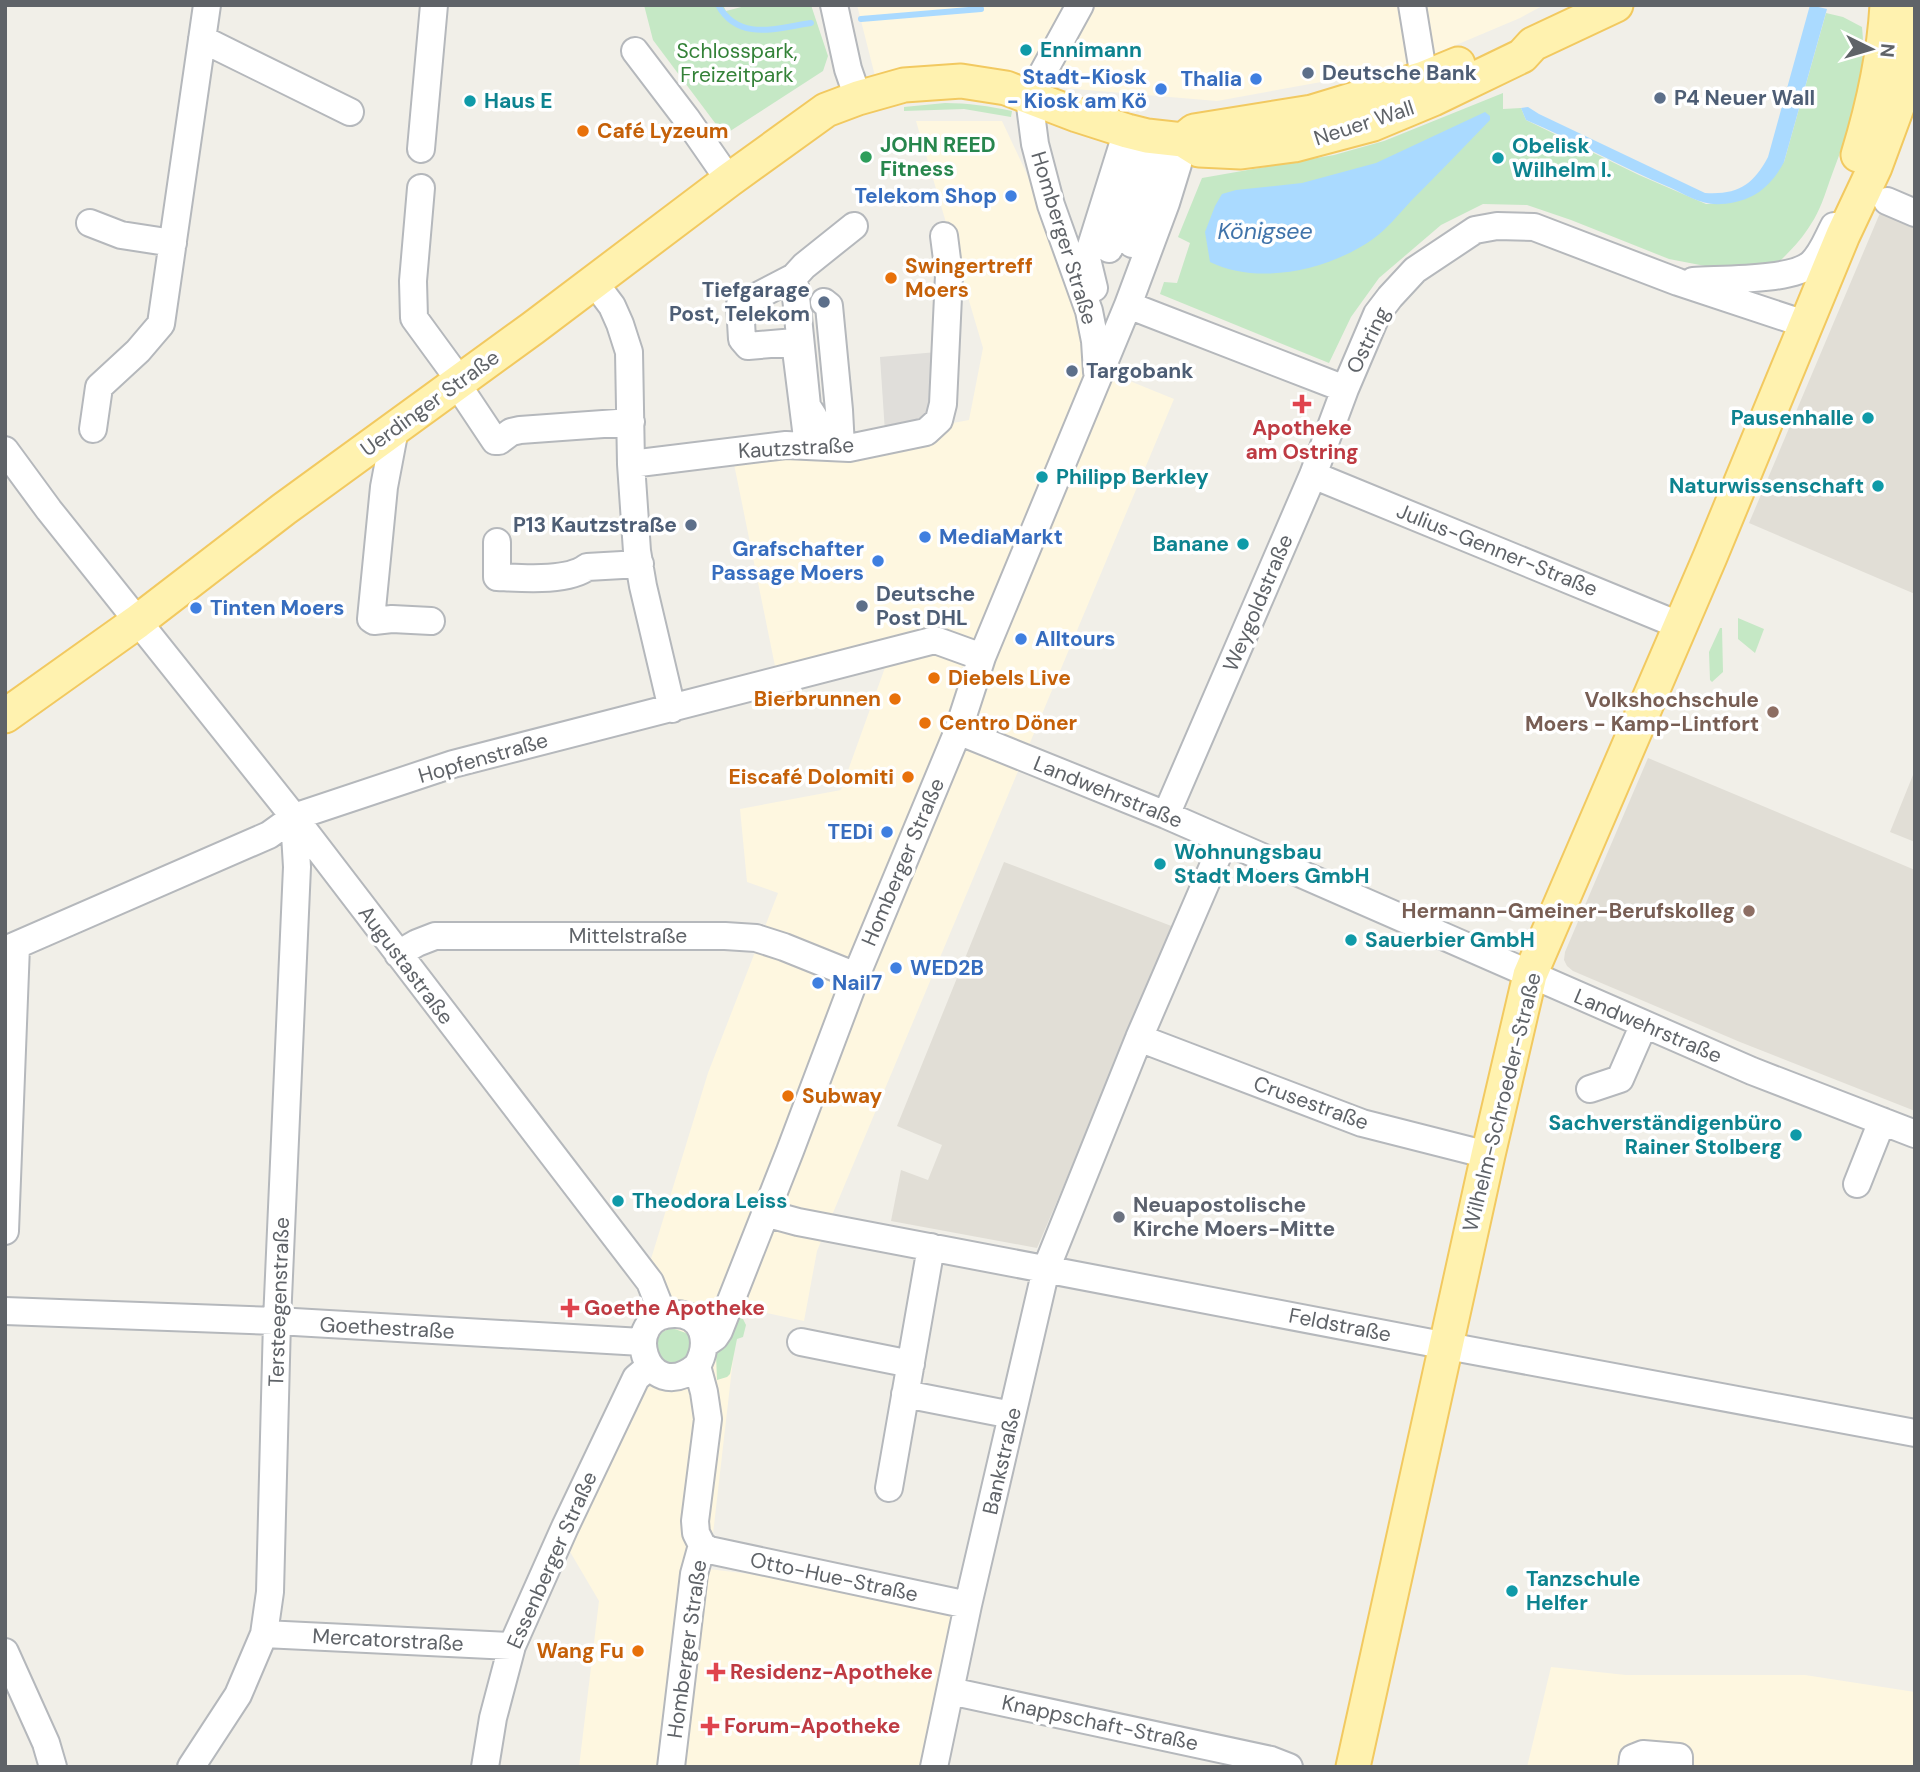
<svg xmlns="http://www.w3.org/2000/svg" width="1920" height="1772" font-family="'DM Sans',sans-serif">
	<rect width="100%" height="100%" fill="#f1efe8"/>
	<path fill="#fef7e0" d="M857,5H1544L1520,18L1404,67L1217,101L1063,88L1021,78L875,76Z
		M916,121H1002L1025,170L1047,222L1085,323L1083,362L1174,399L817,1251L804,1321L739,1307L709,1569L962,1600L926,1767H579L599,1601L569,1550L638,1409L634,1324L650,1280L647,1272L708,1073L778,893L747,882L740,809L841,790L892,648L777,676L734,464L969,420L983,348Z
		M1551,1667L1626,1675H1805L1915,1692V1767H1527Z"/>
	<path fill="#e0deda" d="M937,352L936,418L885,432L880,357Z"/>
	<path fill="#e1ded6" d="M1880,213L1915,227V594L1749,523Z
		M1648,758L1915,870V1111L1740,1042L1573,971L1567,966L1564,960L1565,952Z
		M1915,770V842L1890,832Z
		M1004,862L1174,927L1037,1248L891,1221L901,1170L928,1180L942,1145L897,1126Z"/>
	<path fill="#c5e8c5" d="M644,5H723L726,11L749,5H811L828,56L823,71L724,135L653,40Z
		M1826,13L1843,17L1862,27C1868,79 1848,132 1830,180C1825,194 1820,211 1811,224C1801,241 1786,255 1772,269L1726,270L1669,259L1571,220L1527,205L1483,204L1441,225L1379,278L1351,317L1329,363L1160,294L1164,282L1177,283L1190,243L1178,237L1202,178L1334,155L1384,141L1503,93V109L1521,108L1526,120L1639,175L1706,204H1721L1784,162Z
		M945,103C968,103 989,106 1012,111L1011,117L964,109L904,111V107Z
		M1738,618L1764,629L1755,653L1738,639Z
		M1720,628H1722L1723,672L1712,682L1710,680L1709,652Z
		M732,1315L743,1319L746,1325L743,1337L737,1339L730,1374L727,1377L717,1380L716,1355Z
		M672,1328L686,1333L692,1339V1355C679,1363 669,1368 658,1356C656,1340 655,1333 672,1328Z"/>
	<path fill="#aadaff" d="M1810,5L1827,9L1784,162C1770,188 1752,202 1721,204C1703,206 1686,195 1671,188C1621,167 1575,141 1526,120L1521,108L1528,107L1539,114L1705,193C1738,195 1753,185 1768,157Z
		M1485,112L1490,116V120C1464,147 1438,174 1411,201C1399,214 1387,229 1373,239C1329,270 1259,286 1210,262L1205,232L1215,206L1222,194L1236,190L1302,183L1376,163Z"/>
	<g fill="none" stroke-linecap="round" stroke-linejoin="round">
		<path stroke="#aadaff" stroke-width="6" d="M718,5C739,42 776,28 811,23
			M861,19L981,9"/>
		<defs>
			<path id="minor" d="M834,5L848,69L858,98
				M1080,5L1029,98L1035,144L1051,205L1089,311L1095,341L1097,372
				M1412,5L1424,78
				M202,39L350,112
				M635,51L686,118L729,180
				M421,149L434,5
				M421,188L413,281L414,318L460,381
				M1887,201L1915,213
				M90,223L121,235L173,243
				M1132,244L1160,162
				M1109,249L1147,136
				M794,277L804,266L854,226
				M1693,281C1721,279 1791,281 1811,264C1822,254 1827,239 1834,226
				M594,282L612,306L620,324L629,352L631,464L637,551L643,586L672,709
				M1094,288L1087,259L1127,131
				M824,302L829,306L839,410L841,447
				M1128,305L1345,389
				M457,384L495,441H499L511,432L520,430L631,422
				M93,429L99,387L138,351L161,324L207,5
				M395,429L384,487L371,619L374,621L392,619L431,621
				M808,446L795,342L748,346L742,339L740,305L794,277L807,406L814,417L817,446
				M5,450L49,510L294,817L650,1282L663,1315
				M631,464L786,445L849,448L926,432L939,420L943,404L949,275L944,236
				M1313,475L1681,626
				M497,542V577C521,578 568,582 587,567L640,564
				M958,731L1166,815L1752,1071L1915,1134
				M1166,815L1313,475L1345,389L1377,314L1390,297L1415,270L1475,230L1497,226L1534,227L1678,282L1805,324
				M5,950L269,835L294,817L453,764L935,640L982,657
				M398,954L417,943L435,936H725L756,938L784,947L856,976
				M1139,1038L1362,1123L1488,1155
				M1590,1089L1620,1079L1644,1024
				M1857,1184L1882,1121
				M765,1213L798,1222L1458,1348L1915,1433
				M5,1231L16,946
				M5,1311L277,1321L642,1342
				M801,1342L911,1364
				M705,1344L715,1337L719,1331L790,1151L856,976L958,731L982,657L1128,305L1166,203L1178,164L1180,140
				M905,1394L1012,1415
				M889,1488L931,1247
				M702,1545L709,1550L968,1605
				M264,1634L512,1646
				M5,1652L46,1743L53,1767
				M950,1691L1271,1760L1289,1767
				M191,1767L238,1695L264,1634L270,1592L277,1321L297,867L294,817
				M485,1767L493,1718L512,1646L565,1527L636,1378L650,1366
				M671,1767L694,1574L702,1545L696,1533L695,1521L708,1419L704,1392L697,1366C710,1344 705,1314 675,1314C618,1313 645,1409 697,1366
				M934,1767L968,1605L1046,1269L1139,1038L1224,841
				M1632,1767L1633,1758L1643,1754L1679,1757V1767"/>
			<path id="major" d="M1183,140L1194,131L1312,112L1424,78L1458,64
				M1858,155C1873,106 1884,57 1887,5
				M5,716L137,622L284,509L533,328L729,180L826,110L858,98L904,85L961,81L1006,88L1077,115L1127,131L1147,136L1183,140L1199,150L1241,152L1294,145L1373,124L1433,99L1522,56L1533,44L1616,5
				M1353,1767L1488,1155L1530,975L1710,557L1843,235L1875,167L1906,83L1915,12"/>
		</defs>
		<use href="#minor" stroke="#b5b8bc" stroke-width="30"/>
		<use href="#major" stroke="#f2c960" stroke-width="37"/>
		<use href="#minor" stroke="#fff" stroke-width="26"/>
		<use href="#major" stroke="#fff2af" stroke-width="33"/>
	</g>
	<g fill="#0f9aa8" stroke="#fff" stroke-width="2.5">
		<circle cx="1026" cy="50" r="7"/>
		<circle cx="470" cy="101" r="7"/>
		<circle cx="1498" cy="158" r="7"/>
		<circle cx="1868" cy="418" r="7"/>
		<circle cx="1042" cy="477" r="7"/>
		<circle cx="1878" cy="486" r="7"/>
		<circle cx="1243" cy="544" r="7"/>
		<circle cx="1160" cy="864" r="7"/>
		<circle cx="1351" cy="940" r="7"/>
		<circle cx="1796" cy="1135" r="7"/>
		<circle cx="618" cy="1201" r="7"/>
		<circle cx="1512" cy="1591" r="7"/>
	</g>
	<g fill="#5c6f8a" stroke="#fff" stroke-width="2.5">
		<circle cx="1308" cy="73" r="7"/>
		<circle cx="1660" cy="98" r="7"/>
		<circle cx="824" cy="302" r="7"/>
		<circle cx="1072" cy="371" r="7"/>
		<circle cx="691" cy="525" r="7"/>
		<circle cx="862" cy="606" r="7"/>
	</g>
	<g fill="#3f7fe0" stroke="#fff" stroke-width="2.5">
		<circle cx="1256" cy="79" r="7"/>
		<circle cx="1161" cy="89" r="7"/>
		<circle cx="1011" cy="196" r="7"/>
		<circle cx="925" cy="537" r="7"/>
		<circle cx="878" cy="561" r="7"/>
		<circle cx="196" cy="608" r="7"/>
		<circle cx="1021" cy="639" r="7"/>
		<circle cx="887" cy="832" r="7"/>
		<circle cx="896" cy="968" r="7"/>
		<circle cx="818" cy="983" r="7"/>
	</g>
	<g fill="#e8710a" stroke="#fff" stroke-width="2.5">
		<circle cx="583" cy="131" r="7"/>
		<circle cx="891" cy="278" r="7"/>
		<circle cx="934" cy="678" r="7"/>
		<circle cx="895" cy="699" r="7"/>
		<circle cx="925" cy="723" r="7"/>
		<circle cx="908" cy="777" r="7"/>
		<circle cx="788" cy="1096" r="7"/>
		<circle cx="638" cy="1651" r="7"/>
	</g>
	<circle fill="#2e9e5b" stroke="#fff" stroke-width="2.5" cx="866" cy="157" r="7"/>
	<g fill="#e0444e" stroke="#fff" stroke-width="2.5">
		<path d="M1298.5 393.5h7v7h7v7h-7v7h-7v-7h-7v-7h7z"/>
		<path d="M566.5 1297.5h7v7h7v7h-7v7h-7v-7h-7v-7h7z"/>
		<path d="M712.5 1661.5h7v7h7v7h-7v7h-7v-7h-7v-7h7z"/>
		<path d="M706.5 1715.5h7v7h7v7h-7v7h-7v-7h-7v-7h7z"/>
	</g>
	<g fill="#8d6e63" stroke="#fff" stroke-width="2.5">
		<circle cx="1773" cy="712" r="7"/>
		<circle cx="1749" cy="911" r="7"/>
	</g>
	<circle fill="#6b7280" stroke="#fff" stroke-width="2.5" cx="1119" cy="1217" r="7"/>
	<g text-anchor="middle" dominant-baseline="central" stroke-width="7" stroke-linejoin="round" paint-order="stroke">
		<g font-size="21" font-weight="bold" fill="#0d838f" stroke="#fff" text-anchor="start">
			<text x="1040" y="50">Ennimann</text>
			<text x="484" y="101">Haus E</text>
			<text x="1512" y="146">Obelisk<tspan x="1512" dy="24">Wilhelm I.</tspan></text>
			<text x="1854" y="418" text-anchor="end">Pausenhalle</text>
			<text x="1056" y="477">Philipp Berkley</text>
			<text x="1864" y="486" text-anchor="end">Naturwissenschaft</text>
			<text x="1229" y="544" text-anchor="end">Banane</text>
			<text x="1174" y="852">Wohnungsbau<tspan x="1174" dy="24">Stadt Moers GmbH</tspan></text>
			<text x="1365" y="940">Sauerbier GmbH</text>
			<text x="1782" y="1123" text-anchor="end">Sachverständigenbüro<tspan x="1782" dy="24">Rainer Stolberg</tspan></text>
			<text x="632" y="1201">Theodora Leiss</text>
			<text x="1526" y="1579">Tanzschule<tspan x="1526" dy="24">Helfer</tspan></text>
		</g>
		<g font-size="21" fill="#348238" stroke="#fff">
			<text x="737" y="51">Schlosspark,<tspan x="737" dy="24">Freizeitpark</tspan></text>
		</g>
		<g font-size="21" font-weight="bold" fill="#4e5e75" stroke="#fff" text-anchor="start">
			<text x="1322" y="73">Deutsche Bank</text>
			<text x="1674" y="98">P4 Neuer Wall</text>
			<text x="810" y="290" text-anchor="end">Tiefgarage<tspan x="810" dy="24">Post, Telekom</tspan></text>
			<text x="1086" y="371">Targobank</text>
			<text x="677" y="525" text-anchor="end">P13 Kautzstraße</text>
			<text x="876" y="594">Deutsche<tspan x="876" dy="24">Post DHL</tspan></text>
		</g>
		<g font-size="21" font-weight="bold" fill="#366cbe" stroke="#fff" text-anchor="end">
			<text x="1147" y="77">Stadt-Kiosk<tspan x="1147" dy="24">- Kiosk am Kö</tspan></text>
			<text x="1242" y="79">Thalia</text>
			<text x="997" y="196">Telekom Shop</text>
			<text x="939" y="537" text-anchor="start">MediaMarkt</text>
			<text x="864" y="549">Grafschafter<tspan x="864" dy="24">Passage Moers</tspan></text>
			<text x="210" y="608" text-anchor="start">Tinten Moers</text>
			<text x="1035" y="639" text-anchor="start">Alltours</text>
			<text x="873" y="832">TEDi</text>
			<text x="910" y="968" text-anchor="start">WED2B</text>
			<text x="832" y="983" text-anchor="start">Nail7</text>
		</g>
		<g font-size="21" fill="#5f6368" stroke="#fff">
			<text transform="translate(1364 123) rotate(-18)">Neuer Wall</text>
			<text transform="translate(1064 238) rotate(73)">Homberger Straße</text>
			<text transform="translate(1368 340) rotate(-64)">Ostring</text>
			<text transform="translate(430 403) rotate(-36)">Uerdinger Straße</text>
			<text transform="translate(796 448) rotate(-3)">Kautzstraße</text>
			<text transform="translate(1497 550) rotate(22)">Julius-Genner-Straße</text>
			<text transform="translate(1258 603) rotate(-67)">Weygoldstraße</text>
			<text transform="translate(483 758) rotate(-16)">Hopfenstraße</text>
			<text transform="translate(1108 792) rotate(22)">Landwehrstraße</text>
			<text transform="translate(903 862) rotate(-67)">Homberger Straße</text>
			<text x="628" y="936">Mittelstraße</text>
			<text transform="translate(406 965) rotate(53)">Augustastraße</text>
			<text transform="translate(1648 1026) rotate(23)">Landwehrstraße</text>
			<text transform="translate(1502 1102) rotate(-76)">Wilhelm-Schroeder-Straße</text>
			<text transform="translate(1311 1103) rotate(20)">Crusestraße</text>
			<text transform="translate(279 1302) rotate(-88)">Tersteegenstraße</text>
			<text transform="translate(1340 1325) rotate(11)">Feldstraße</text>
			<text transform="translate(387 1328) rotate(3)">Goethestraße</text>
			<text transform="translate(1002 1461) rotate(-77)">Bankstraße</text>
			<text transform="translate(552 1560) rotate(-66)">Essenberger Straße</text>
			<text transform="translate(834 1577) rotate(12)">Otto-Hue-Straße</text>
			<text transform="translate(388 1640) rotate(3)">Mercatorstraße</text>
			<text transform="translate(687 1649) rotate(-82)">Homberger Straße</text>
			<text transform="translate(1100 1723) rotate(12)">Knappschaft-Straße</text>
		</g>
		<g font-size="21" font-weight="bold" fill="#c56008" stroke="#fff" text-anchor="start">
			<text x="597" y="131">Café Lyzeum</text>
			<text x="905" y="266">Swingertreff<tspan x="905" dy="24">Moers</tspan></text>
			<text x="948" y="678">Diebels Live</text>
			<text x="881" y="699" text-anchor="end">Bierbrunnen</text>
			<text x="939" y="723">Centro Döner</text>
			<text x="894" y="777" text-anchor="end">Eiscafé Dolomiti</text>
			<text x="802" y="1096">Subway</text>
			<text x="624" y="1651" text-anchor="end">Wang Fu</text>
		</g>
		<g font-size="21" font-weight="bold" fill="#27864d" stroke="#fff" text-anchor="start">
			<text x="880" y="145">JOHN REED<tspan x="880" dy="24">Fitness</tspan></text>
		</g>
		<g font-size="21" font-weight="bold" fill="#be3a42" stroke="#fff" text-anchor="start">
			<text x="1302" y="428" text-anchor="middle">Apotheke<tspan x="1302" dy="24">am Ostring</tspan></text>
			<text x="584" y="1308">Goethe Apotheke</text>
			<text x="730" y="1672">Residenz-Apotheke</text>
			<text x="724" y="1726">Forum-Apotheke</text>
		</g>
		<g font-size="21" font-weight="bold" fill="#785e54" stroke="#fff" text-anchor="end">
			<text x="1759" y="700">Volkshochschule<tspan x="1759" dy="24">Moers - Kamp-Lintfort</tspan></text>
			<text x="1735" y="911">Hermann-Gmeiner-Berufskolleg</text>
		</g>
		<g font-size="21" font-weight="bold" fill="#5b616d" stroke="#fff" text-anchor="start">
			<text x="1133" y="1205">Neuapostolische<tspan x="1133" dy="24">Kirche Moers-Mitte</tspan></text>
		</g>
		<g font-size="23" font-style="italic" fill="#4174aa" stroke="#fff">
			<text x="1265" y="231">Königsee</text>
		</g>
	</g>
	<rect width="1920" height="1772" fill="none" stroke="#5f6368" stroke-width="14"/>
	<g transform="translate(1871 49) rotate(95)" stroke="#ffffff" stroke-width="5" paint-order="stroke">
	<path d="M0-5L12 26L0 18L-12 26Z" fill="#5f6368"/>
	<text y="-10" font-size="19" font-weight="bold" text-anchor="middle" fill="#5f6368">N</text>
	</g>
</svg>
